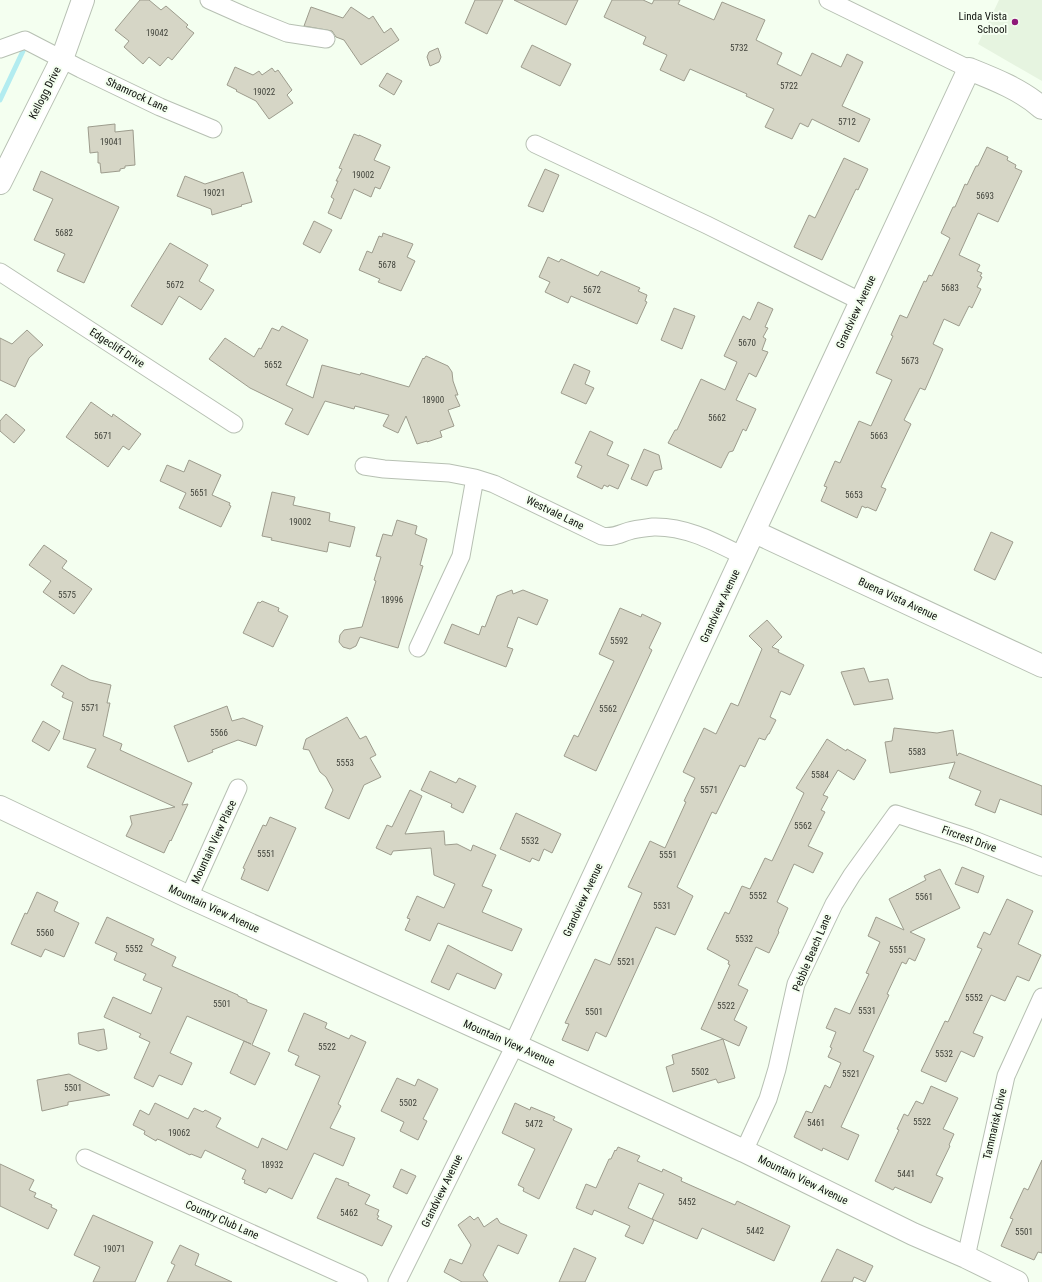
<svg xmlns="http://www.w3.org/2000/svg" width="1042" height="1282" font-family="'Roboto Condensed',sans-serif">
	<rect width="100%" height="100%" fill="#f4fff0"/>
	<path fill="#e6f4e0" d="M999,0H1042V81L978,44Z"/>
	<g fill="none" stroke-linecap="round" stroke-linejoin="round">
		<path stroke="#b2ecf0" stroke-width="5" d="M0,100L23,51"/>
	</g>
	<path fill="#d6d6c6" stroke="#9d9c8d" d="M140,0H149L161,10L166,6L188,25L186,27L194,33L172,60L168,57L160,66L149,57L143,64L124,47L129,41L115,30Z
		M475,0H503L487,34L465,23Z
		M514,0H578L566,25Z
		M612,0H643L652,4L654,0H680L678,4L714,20L722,2L765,20L756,40L782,53L777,64L801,76L812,53L841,67L847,54L863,62L842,106L870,119L859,142L812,119L808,127L800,123L792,139L765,127L774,109L746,96L747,94L690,69L684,81L660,70L667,55L643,44L646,37L604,17Z
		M311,7L343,18L351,7L369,19L373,16L384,33L391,28L399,40L361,65L344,40L336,37L332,31L304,26Z
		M532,45L571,64L560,86L521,67Z
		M438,48L441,57L439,62L430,66L427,57L429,52Z
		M235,67L253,75L259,71L262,75L272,68L275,72L278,70L292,90L287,95L293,103L269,119L256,101L236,91L237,90L227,85Z
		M387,73L402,81L394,95L379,86Z
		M115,124V132L133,130L135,165L125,166V168L120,169V171L101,173L100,163H98V152L90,153L88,127Z
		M354,134L359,136V135L381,145L374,160L390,167L380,189L375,187L371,197L354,189L341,219L328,213L334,199L331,197L338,181H336L342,169L339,168Z
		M987,147L1008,157L1007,160L1016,165L1015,168L1022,171L998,222L978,213L959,255L980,265L977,271L982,273L980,276L982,277L977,287L981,289L972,308L969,306L959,326L944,319L933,344L943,349L925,390L920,388L904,420L911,424L881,487L886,489L876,511L867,507L866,508L862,506L857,518L821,501L827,487L824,486L835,461L840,463L859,421L871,426L892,380L876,373L893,336L891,335L900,315L907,318L924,281L926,282L929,275L932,276L950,238L941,233L953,207H955L965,184L967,185L976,166H978Z
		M844,158L868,169L858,190L856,189L822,260L794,247L809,215L815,218Z
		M545,169L559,175L543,212L528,206Z
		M41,171L119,207L84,283L57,271L65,254L34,240L53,199L33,190Z
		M243,172L252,202L241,205L242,206L212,215L211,209L177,196L185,176L205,184Z
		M314,221L332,230L320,253L303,244Z
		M383,233L413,244L407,257L415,261L401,291L378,282L380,279L359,270L367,251L372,253L379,236L382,237Z
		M170,243L208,265L199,281L214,290L201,310L179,296L162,325L131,306Z
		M548,257L559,262L561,259L598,276L601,271L640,288L638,291L647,295L645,301L647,302L637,324L571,296L568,303L545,292L550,282L539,277Z
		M758,302L773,309L765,327L768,328L763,337L766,339L762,350L768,352L756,377L749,373L736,400L756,409L746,431L743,429L733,451L729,452L721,468L668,443L675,430H677L701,379L725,390L737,362L724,356L743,316L750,320Z
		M674,308L695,316L682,349L661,340Z
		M282,326L308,340L286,385L313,398L322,365L360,375L361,373L409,387L423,358L424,359L426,356L448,366L452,372L453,381L458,395H455L460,406L448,410L454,426L440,431L442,437L427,442V441L417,444L406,416L398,433L383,426L389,415L355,406L354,409L325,401L308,435L285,424L293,409L250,388L209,359L225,338L254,357L259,348L261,349L272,328L279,331Z
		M27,330L43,345L29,358L15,387L0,380V338L12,344Z
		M574,364L590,371L585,384L594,388L586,404L561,393Z
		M91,402L112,417L113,414L141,434L129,450L123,446L108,467L66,437Z
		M6,414L25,430L14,443L0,431V421Z
		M590,431L613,442L607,455L629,465L618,489L609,485L608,487L604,485L602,489L577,477L582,466L575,463Z
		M644,449L659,455L662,469L654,471L647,486L631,479Z
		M189,460L221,475L212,495L230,503L229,505L231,506L221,527L179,508L186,493L160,481L167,465L184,472Z
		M272,492L295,497L293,505L330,513L329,521L355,527L350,547L329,542L327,552L271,540L272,538L262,536Z
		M397,520L417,526L415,534L427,539L420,565L423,566L398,648L360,637L356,646L350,649L343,647L339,642L340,635L344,630L362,627L376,581L374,580L381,557L376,556L383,534L392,536Z
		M991,532L1013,542L995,580L974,570Z
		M44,545L67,561L62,568L92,589L74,614L43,592L51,581L29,565Z
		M512,590L513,594L523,590L548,600L537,625L518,617L507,647L513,649L506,667L444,643L452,624L479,635L482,626L485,627L497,596Z
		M262,601L279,608L278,611L288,616L273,647L243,633L258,602L260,603Z
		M620,608L641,617L642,614L661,623L649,648L652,650L596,771L564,756L574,735L578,737L614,661L599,654Z
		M767,620L782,637L772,647L779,650L778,652L804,665L790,695L781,691L770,717L776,720L769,734H768L765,740L759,738L745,767L740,765L716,814L712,812L677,887L693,896L675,935L656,927L606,1037L596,1032L588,1051L562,1040L569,1024L565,1023L595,959L610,965L642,893L628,887L650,841L665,848L686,802L684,801L695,778L683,772L704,728L716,734L731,703L738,706L762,649L749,636Z
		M62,665L90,680L111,685L107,703H110L103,736L122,744L120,750L192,783L182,805L188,804L171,841L170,840L164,853L126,836L132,824L130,816L175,807L87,767L96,749L63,739L73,702L62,697L64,693L51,685Z
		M864,668L869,682L888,679L893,699L854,705L841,672Z
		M227,706L232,721L243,718L263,726L256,746L238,740L212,750L213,752L188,762L174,726Z
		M347,717L360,739L366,736L376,755L370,758L381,777L364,785L349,819L325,808L333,790L326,777L320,772L309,750L303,749L306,739Z
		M43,721L60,731L49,751L32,741Z
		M894,728L937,733L953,730L957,756L959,753L1042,786V815L1000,799L995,813L975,805L981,791L949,778L955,762L890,773L885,742L892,741Z
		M827,739L846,751L847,749L866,760L854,780L838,770L823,795L828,797L821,810L825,812L808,846L823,853L813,873L794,864L777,902L788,908L778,931L779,932L769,953L756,947L738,985L748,990L734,1020L747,1027L739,1046L701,1029L730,965L728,964L729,961L707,949L725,912L729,914L742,886L750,889L765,858L772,861L804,793L796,788Z
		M430,771L456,783L459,778L476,786L463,813L451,807L452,804L421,790Z
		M410,790L422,796L405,834L444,831L445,845L457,844L471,851L473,845L496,855L482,886L492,890L482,912L522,929L512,951L438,923L430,941L405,930L410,919L407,918L417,896L444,908L455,884L434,875L431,848L393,851L391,855L376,848L387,825L392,827Z
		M516,813L561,834L552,853L544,849L539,861L532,858L530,862L500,849Z
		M270,817L296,828L268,891L241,879L245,869L243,868L263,825L266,826Z
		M962,867L984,876L978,893L955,884Z
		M940,869L960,908L910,932L925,939L915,961L909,958L906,964L902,962L887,994L889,995L863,1051L874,1056L841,1127L859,1135L848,1160L823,1148L822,1151L794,1137L806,1111L812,1113L825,1085L830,1088L841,1063L828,1057L832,1048L830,1047L836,1032L826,1028L835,1008L850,1014L869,974L866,973L880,942L868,936L876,917L904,930L889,899L926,880L924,876Z
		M37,892L58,902L54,911L79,923L64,957L45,949L41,957L11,944L25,913L27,914Z
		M1007,899L1033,911L1018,944L1041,955L1029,981L1017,976L1005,1001L991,995L973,1033L983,1037L974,1057L961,1051L946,1082L921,1071L945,1021L948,1022L982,949L977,947L984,932L990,935Z
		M107,917L154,939L151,945L176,957L172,966L238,995V996L247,1000V1002L267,1010L252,1045L270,1053L255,1085L230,1073L244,1041L251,1044L187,1016L170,1053L192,1063L182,1085L159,1075L153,1087L134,1078L150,1042L139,1037L141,1034L104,1017L113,997L151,1014L162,988L143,980L146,974L114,960L117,953L95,943Z
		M448,945L502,974L495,989L457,973L449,990L431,982Z
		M304,1013L327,1023L325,1028L349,1039L351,1035L366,1042L338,1104L341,1106L330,1128L355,1138L343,1166L314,1153L292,1199L269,1188L266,1193L244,1183L245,1180L242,1179L246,1170L205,1150L201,1158L191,1154L190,1155L160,1140L157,1139L156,1141L144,1134L145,1131L133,1125L140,1110L149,1115L155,1103L188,1119L194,1108L203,1112L205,1110L221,1118L216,1127L258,1148L262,1138L287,1150L320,1076L295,1065L299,1056L288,1051Z
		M104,1029L107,1049L98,1051L79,1044L78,1033Z
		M723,1039L735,1078L718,1083L716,1079L673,1092L666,1067L674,1064L672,1055Z
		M69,1074L110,1095L68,1102V1105L42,1111L37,1080Z
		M397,1078L415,1086L418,1079L438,1089L423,1119L427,1121L418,1140L400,1131L404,1122L381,1111Z
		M931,1086L958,1098L943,1129L954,1134L949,1145L950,1146L936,1175L943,1178L931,1203L895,1187L893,1190L875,1181L899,1130L897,1129L904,1114L908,1116L916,1101L923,1104Z
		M515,1103L530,1110L531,1107L555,1117L553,1120L572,1129L539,1199L523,1191L524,1188L518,1185L535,1149L502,1133Z
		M618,1147L640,1156L637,1161L662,1172L663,1169L682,1178L681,1181L735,1205L737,1201L790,1226L774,1261L702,1228L697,1239L652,1219L664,1194L639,1183L628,1208L654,1220L643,1244L625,1236L630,1226L594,1210L592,1215L576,1208L586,1184L596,1188L609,1159H611L615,1150L616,1151Z
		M1042,1160V1253L1038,1252L1034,1260L1001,1246L1013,1219L1010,1218L1024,1188L1028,1190Z
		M0,1164L34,1180L29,1190L36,1193L34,1197L52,1205L51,1207L57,1210L48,1229L0,1206Z
		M401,1169L416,1176L407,1194L393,1187Z
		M336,1178L349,1183L348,1185L370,1195L365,1204L379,1210L377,1215L379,1216L377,1219L392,1226L382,1246L317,1218Z
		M93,1215L153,1242L135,1282H93L100,1267L74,1255Z
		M470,1216L474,1220L478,1217L484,1227L497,1218L500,1223L527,1235L518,1254L498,1245L483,1275L488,1282H462L444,1272L450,1259L462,1264L471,1245L458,1225Z
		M180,1245L199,1254L195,1265L232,1282H167L175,1265L171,1263Z
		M574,1248L596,1258L585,1282H559Z
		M837,1249L873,1266L865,1282L854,1277L852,1282H821Z"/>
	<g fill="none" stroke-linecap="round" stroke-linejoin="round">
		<defs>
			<path id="street" d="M209,0L245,16L287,33L326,39
				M828,0L969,69
				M0,49L25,40L81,69L160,107L213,129
				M535,144L707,225L860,301
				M0,272L234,424
				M364,466L384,469L449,473L475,478L494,484L602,536C613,538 619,534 629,531C636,529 646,528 653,527C686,526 715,542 743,556
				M418,648L461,556L475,478
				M189,897L238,788
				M744,1151L768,1099L777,1069L796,984L834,904L852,875L896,814L969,838L1042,867
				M85,1158L359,1282
				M966,1257L1006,1076L1042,997
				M397,1282L515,1045"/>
			<path id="secondary" d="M0,183L62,59L83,0
				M755,532L1042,666
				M0,807L189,897L515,1045L744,1151L913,1234L966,1257L1017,1282
				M515,1045L969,69C994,79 1022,90 1042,108"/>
		</defs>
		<use href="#street" stroke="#b7c0b3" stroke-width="19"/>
		<use href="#secondary" stroke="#b7c0b3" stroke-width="24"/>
		<use href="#street" stroke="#fff" stroke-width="17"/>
		<use href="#secondary" stroke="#fff" stroke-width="22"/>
	</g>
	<circle fill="#8f1979" stroke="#f4fff0" stroke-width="1.5" cx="1015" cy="22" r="4"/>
	<g text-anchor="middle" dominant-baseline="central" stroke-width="4" stroke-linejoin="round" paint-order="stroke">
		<g font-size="9" fill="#41433b">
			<text x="157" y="33">19042</text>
			<text x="739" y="48">5732</text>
			<text x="789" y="86">5722</text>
			<text x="264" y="92">19022</text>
			<text x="847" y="122">5712</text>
			<text x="111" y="142">19041</text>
			<text x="363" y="175">19002</text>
			<text x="214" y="193">19021</text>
			<text x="985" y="196">5693</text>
			<text x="64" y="233">5682</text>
			<text x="387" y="265">5678</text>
			<text x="175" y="285">5672</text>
			<text x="950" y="288">5683</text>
			<text x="592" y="290">5672</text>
			<text x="747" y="343">5670</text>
			<text x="910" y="361">5673</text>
			<text x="273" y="365">5652</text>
			<text x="433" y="400">18900</text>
			<text x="717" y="418">5662</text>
			<text x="103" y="436">5671</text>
			<text x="879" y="436">5663</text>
			<text x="199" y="493">5651</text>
			<text x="854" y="495">5653</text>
			<text x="300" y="522">19002</text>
			<text x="67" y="595">5575</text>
			<text x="392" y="600">18996</text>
			<text x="619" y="641">5592</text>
			<text x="90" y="708">5571</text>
			<text x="608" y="709">5562</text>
			<text x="219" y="733">5566</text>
			<text x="917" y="752">5583</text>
			<text x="345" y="763">5553</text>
			<text x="820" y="775">5584</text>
			<text x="709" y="790">5571</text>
			<text x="803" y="826">5562</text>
			<text x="530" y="841">5532</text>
			<text x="266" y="854">5551</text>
			<text x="668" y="855">5551</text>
			<text x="758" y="896">5552</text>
			<text x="924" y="897">5561</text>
			<text x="662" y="906">5531</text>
			<text x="45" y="933">5560</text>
			<text x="744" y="939">5532</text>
			<text x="134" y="949">5552</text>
			<text x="898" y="950">5551</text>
			<text x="626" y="962">5521</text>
			<text x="974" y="998">5552</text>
			<text x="222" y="1004">5501</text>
			<text x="726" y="1006">5522</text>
			<text x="867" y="1011">5531</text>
			<text x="594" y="1012">5501</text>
			<text x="327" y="1047">5522</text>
			<text x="944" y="1054">5532</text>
			<text x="700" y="1072">5502</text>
			<text x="851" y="1074">5521</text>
			<text x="73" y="1088">5501</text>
			<text x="408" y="1103">5502</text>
			<text x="922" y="1122">5522</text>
			<text x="816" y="1123">5461</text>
			<text x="534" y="1124">5472</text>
			<text x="179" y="1133">19062</text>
			<text x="272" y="1165">18932</text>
			<text x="906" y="1174">5441</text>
			<text x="687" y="1202">5452</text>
			<text x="349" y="1213">5462</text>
			<text x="755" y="1231">5442</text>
			<text x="1024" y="1232">5501</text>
			<text x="114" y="1249">19071</text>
		</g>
		<g font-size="11" fill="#0f120d" stroke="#f4fff0" text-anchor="end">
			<text x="1007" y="16">Linda Vista<tspan x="1007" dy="13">School</tspan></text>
		</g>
		<g font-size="11" fill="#0f120d" stroke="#f4fff0">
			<text transform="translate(45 93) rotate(-63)">Kellogg Drive</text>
			<text transform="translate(137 95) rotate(25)">Shamrock Lane</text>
			<text transform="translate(856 312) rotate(-65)">Grandview Avenue</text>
			<text transform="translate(117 348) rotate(33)">Edgecliff Drive</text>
			<text transform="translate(555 513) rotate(26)">Westvale Lane</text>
			<text transform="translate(898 599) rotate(25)">Buena Vista Avenue</text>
			<text transform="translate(720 606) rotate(-65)">Grandview Avenue</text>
			<text transform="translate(969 839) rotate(20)">Fircrest Drive</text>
			<text transform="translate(214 842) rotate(-65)">Mountain View Place</text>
			<text transform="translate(583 900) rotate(-65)">Grandview Avenue</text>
			<text transform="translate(214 909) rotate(25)">Mountain View Avenue</text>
			<text transform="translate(812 953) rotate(-67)">Pebble Beach Lane</text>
			<text transform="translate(509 1043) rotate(24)">Mountain View Avenue</text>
			<text transform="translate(995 1124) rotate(-77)">Tammarisk Drive</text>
			<text transform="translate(803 1180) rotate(26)">Mountain View Avenue</text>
			<text transform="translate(442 1191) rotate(-64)">Grandview Avenue</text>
			<text transform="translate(222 1220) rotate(24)">Country Club Lane</text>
		</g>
	</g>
</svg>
